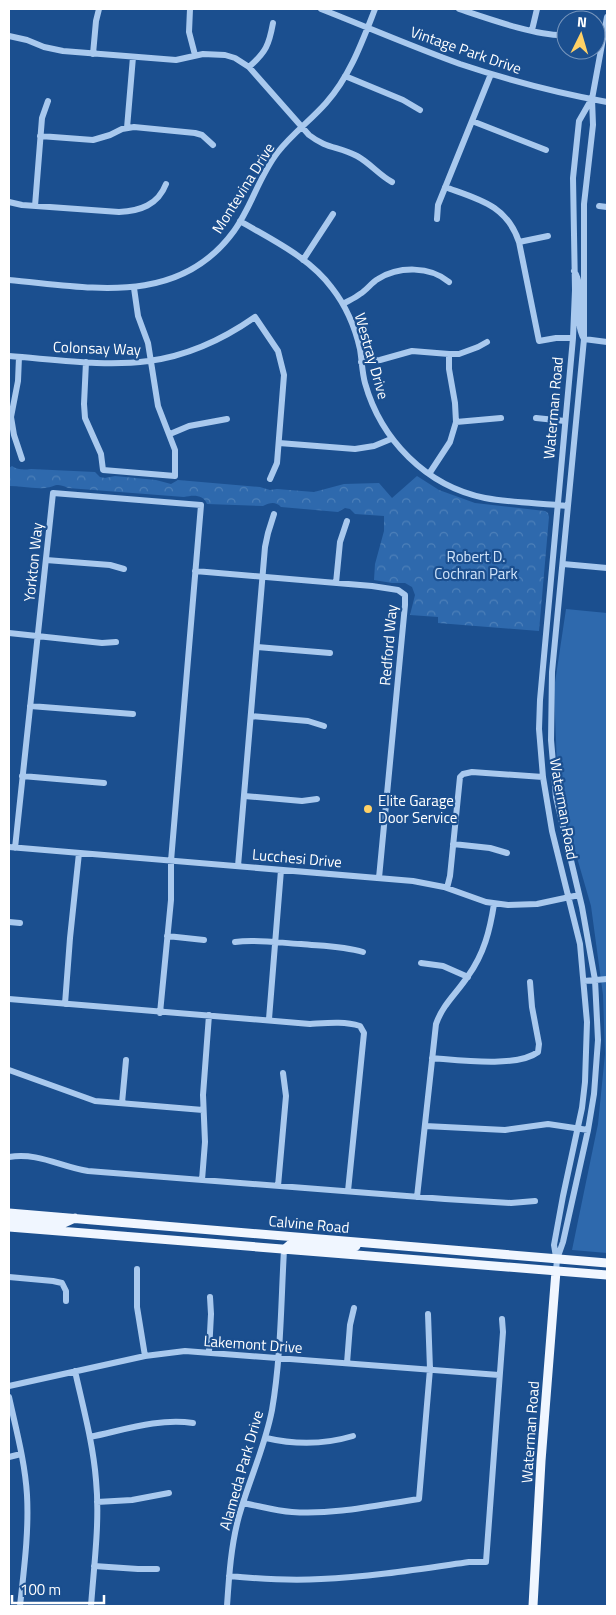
<svg xmlns="http://www.w3.org/2000/svg" width="616" height="1615" font-family="'Titillium Web',sans-serif">
	<defs>
		<pattern id="park-crowns" width="20" height="18" patternUnits="userSpaceOnUse" patternTransform="scale(1.25)"><rect width="20" height="18" fill="#2e69ad"/><path d="M2 6a3 3 0 1 1 6 0M12 15a3 3 0 1 1 6 0" fill="none" stroke="#4d80b9"/></pattern>
	</defs>
	<rect width="100%" height="100%" fill="#1b4f8f"/>
	<path fill="#2e69ad" d="M566,609L607,613V1253L572,1250L598,1124L605,1054L603,995L591,906L558,792L554,689Z"/>
	<path fill="url(#park-crowns)" d="M12,466C18,470 23,470 31,469L95,472L100,477L105,478L115,476L156,480L171,484L178,480L260,487L270,490L277,489L314,492L344,484L379,483L392,498L417,476L439,490L475,503L545,511L548,513L549,517L539,631L438,623V617L410,615L415,595L412,587L405,583H392L374,580L375,564L384,531V516L355,514L350,509L345,508L338,512L281,507C275,501 270,503 263,506L207,504C203,494 193,495 184,497L68,488C55,482 56,487 45,488C33,489 20,486 9,486V468Z"/>
	<g fill="none" stroke-linecap="round" stroke-linejoin="round">
		<path stroke="#a9c9ee" stroke-width="6" d="M190,9L189,32L195,55
			M321,9C367,27 413,47 460,64C508,80 557,93 607,102
			M459,9C486,18 539,37 566,35
			M532,30L537,9
			M9,36L27,40L44,47L63,51L176,60L203,54L225,55L235,58L249,67L309,135C327,149 338,146 357,156C370,163 379,175 392,182
			M93,54L96,21L99,9
			M249,67C266,52 269,45 273,23
			M345,76L403,100L420,110
			M472,121L546,150
			M127,128L133,57
			M40,136L93,140L110,135L122,129L134,127L195,133L202,135L213,145
			M445,187C478,199 507,205 519,242L539,341L556,338H573
			M9,202L22,205L119,212C140,211 158,205 166,184
			M35,206L42,118L48,101
			M599,206L607,207
			M437,219L438,205L491,74
			M240,221C272,240 309,257 332,288C346,306 355,327 360,349C362,361 362,372 365,383C381,440 426,486 485,498C512,503 540,503 568,506
			M519,242L548,236
			M303,260L333,214
			M574,271C587,291 572,318 584,339L607,342
			M9,280C89,287 178,308 234,231C252,206 259,176 278,152C292,134 311,120 326,103C350,76 362,42 375,9
			M343,304C348,301 355,298 360,294C367,290 371,283 378,279C399,266 430,266 449,282
			M9,356C107,364 168,378 255,317L278,351L284,375L277,463L270,479
			M19,357L18,381L11,417L14,435L22,459
			M86,362L84,404L85,418L101,454L103,470L175,476V450L158,406L148,343L138,316L134,288
			M361,362L380,360L412,351L449,354H459L478,347L487,342
			M536,418L565,421
			M456,422L501,418
			M170,434L189,426L227,419
			M279,443L355,449L374,446L391,439
			M429,474L450,442L456,422L455,403L449,369V354
			M46,560L110,565L124,569
			M563,564L607,568
			M195,571L372,586L398,590L405,595V605L379,878
			M336,583L340,542L347,521
			M9,633L102,643L116,642
			M257,647L330,653
			M30,706L133,714
			M251,716L308,721L324,726
			M22,776L104,783
			M244,796L302,801L317,799
			M453,844L490,848L507,853
			M9,847L413,881L444,887L486,902L508,905L537,904L579,895
			M15,848L53,493L201,505L171,861V900L160,1013
			M238,866L265,547L268,533L274,514
			M447,888L450,876L460,777L463,774L472,772L543,777
			M9,922L20,923
			M167,936L204,940
			M235,942C257,939 280,943 301,944C322,946 343,946 363,952
			M421,963L443,966L468,977
			M584,981L607,979
			M9,999L310,1024C327,1023 344,1021 360,1026L364,1033L348,1191
			M65,1004L70,938L79,853
			M269,1019L281,870
			M432,1058C458,1060 517,1068 538,1052L539,1044L532,1007L530,982
			M9,1070L95,1101L203,1110
			M122,1103L126,1060
			M425,1126L505,1130L548,1124L588,1130
			M9,1157C38,1152 61,1167 88,1171L445,1199L511,1203L535,1201
			M202,1180L205,1142L203,1095L209,1015
			M278,1186L286,1096L283,1073
			M417,1197L436,1024C443,1004 457,993 468,976C484,954 490,930 494,904
			M556,1257L554,1245L563,1196L582,1108L585,1082L587,1022L580,944L552,831L543,777L539,729L540,700L573,338L575,290L573,178L579,121L591,100
			M137,1269V1307L145,1356
			M556,1271L557,1259L563,1242L588,1130L594,1094L598,1040L595,980L582,907L556,797L551,740L552,672L584,339V204L593,125L592,99L607,17
			M9,1277L53,1281L62,1283L66,1291V1301
			M209,1352L211,1314L210,1297
			M347,1363L350,1325L354,1308
			M75,1371C83,1407 93,1443 96,1480C100,1522 94,1564 91,1606
			M9,1386L145,1356L185,1351L499,1375
			M9,1397C16,1429 25,1462 27,1495C29,1532 24,1569 20,1606
			M90,1437C124,1430 158,1418 193,1423
			M266,1438C296,1445 323,1445 353,1436
			M9,1457L21,1454
			M97,1502L132,1500L169,1493
			M243,1503C259,1506 276,1511 292,1512C334,1515 378,1505 419,1499L430,1369L428,1314
			M94,1566L138,1569H157
			M229,1576C260,1579 290,1581 321,1579C370,1577 420,1569 469,1562H486L503,1332L502,1319
			M227,1606C229,1576 231,1545 239,1516C249,1480 265,1447 272,1410C281,1358 281,1302 284,1250"/>
		<path stroke="#f0f6ff" stroke-width="9" d="M9,1213L607,1263
			M9,1220L62,1224L75,1218
			M9,1227L607,1275
			M284,1250L292,1243L337,1246H356
			M533,1606L541,1461L556,1271"/>
	</g>
	<circle fill="#ffd166" stroke="#1b4f8f" stroke-width="2" cx="368" cy="809" r="5"/>
	<g text-anchor="middle" dominant-baseline="central" stroke-width="4.5" stroke-linejoin="round" paint-order="stroke">
		<g font-size="15" fill="#fff" stroke="#1b4f8f">
			<text transform="translate(466 50) rotate(19)">Vintage Park Drive</text>
			<text transform="translate(243 188) rotate(-58)">Montevina Drive</text>
			<text transform="translate(97 348) rotate(2)">Colonsay Way</text>
			<text transform="translate(372 356) rotate(74)">Westray Drive</text>
			<text transform="translate(553 408) rotate(-85)">Waterman Road</text>
			<text transform="translate(33 562) rotate(-84)">Yorkton Way</text>
			<text transform="translate(388 645) rotate(-85)">Redford Way</text>
			<text transform="translate(564 809) rotate(80)">Waterman Road</text>
			<text transform="translate(297 858) rotate(5)">Lucchesi Drive</text>
			<text transform="translate(309 1224) rotate(5)">Calvine Road</text>
			<text transform="translate(253 1344) rotate(4)">Lakemont Drive</text>
			<text transform="translate(530 1432) rotate(-86)">Waterman Road</text>
			<text transform="translate(241 1470) rotate(-74)">Alameda Park Drive</text>
		</g>
		<g font-size="15" fill="#cfe3fa" stroke="#1b4f8f">
			<text x="476" y="556">Robert D.<tspan x="476" dy="17">Cochran Park</tspan></text>
		</g>
		<g font-size="15" fill="#fff" stroke="#1b4f8f" text-anchor="start">
			<text x="378" y="800">Elite Garage<tspan x="378" dy="17">Door Service</tspan></text>
		</g>
	</g>
	<rect width="616" height="1615" fill="none" stroke="#ffffff" stroke-width="20"/>
	<g transform="translate(581 35) rotate(5)"><circle r="24" fill="#1b4f8f" stroke="#7695bc"/>
	<path d="M0-4L9 19L0 12L-9 19Z" fill="#ffd166"/>
	<text y="-8" font-size="14" font-weight="bold" text-anchor="middle" fill="#ffffff">N</text>
	</g>
	<path d="M12 1595v8h92v-8" fill="none" stroke="#ffffff" stroke-width="2.5"/>
	<text x="20" y="1595" font-size="15" fill="#ffffff" stroke="#1b4f8f" stroke-width="4" paint-order="stroke">100 m</text>
</svg>
